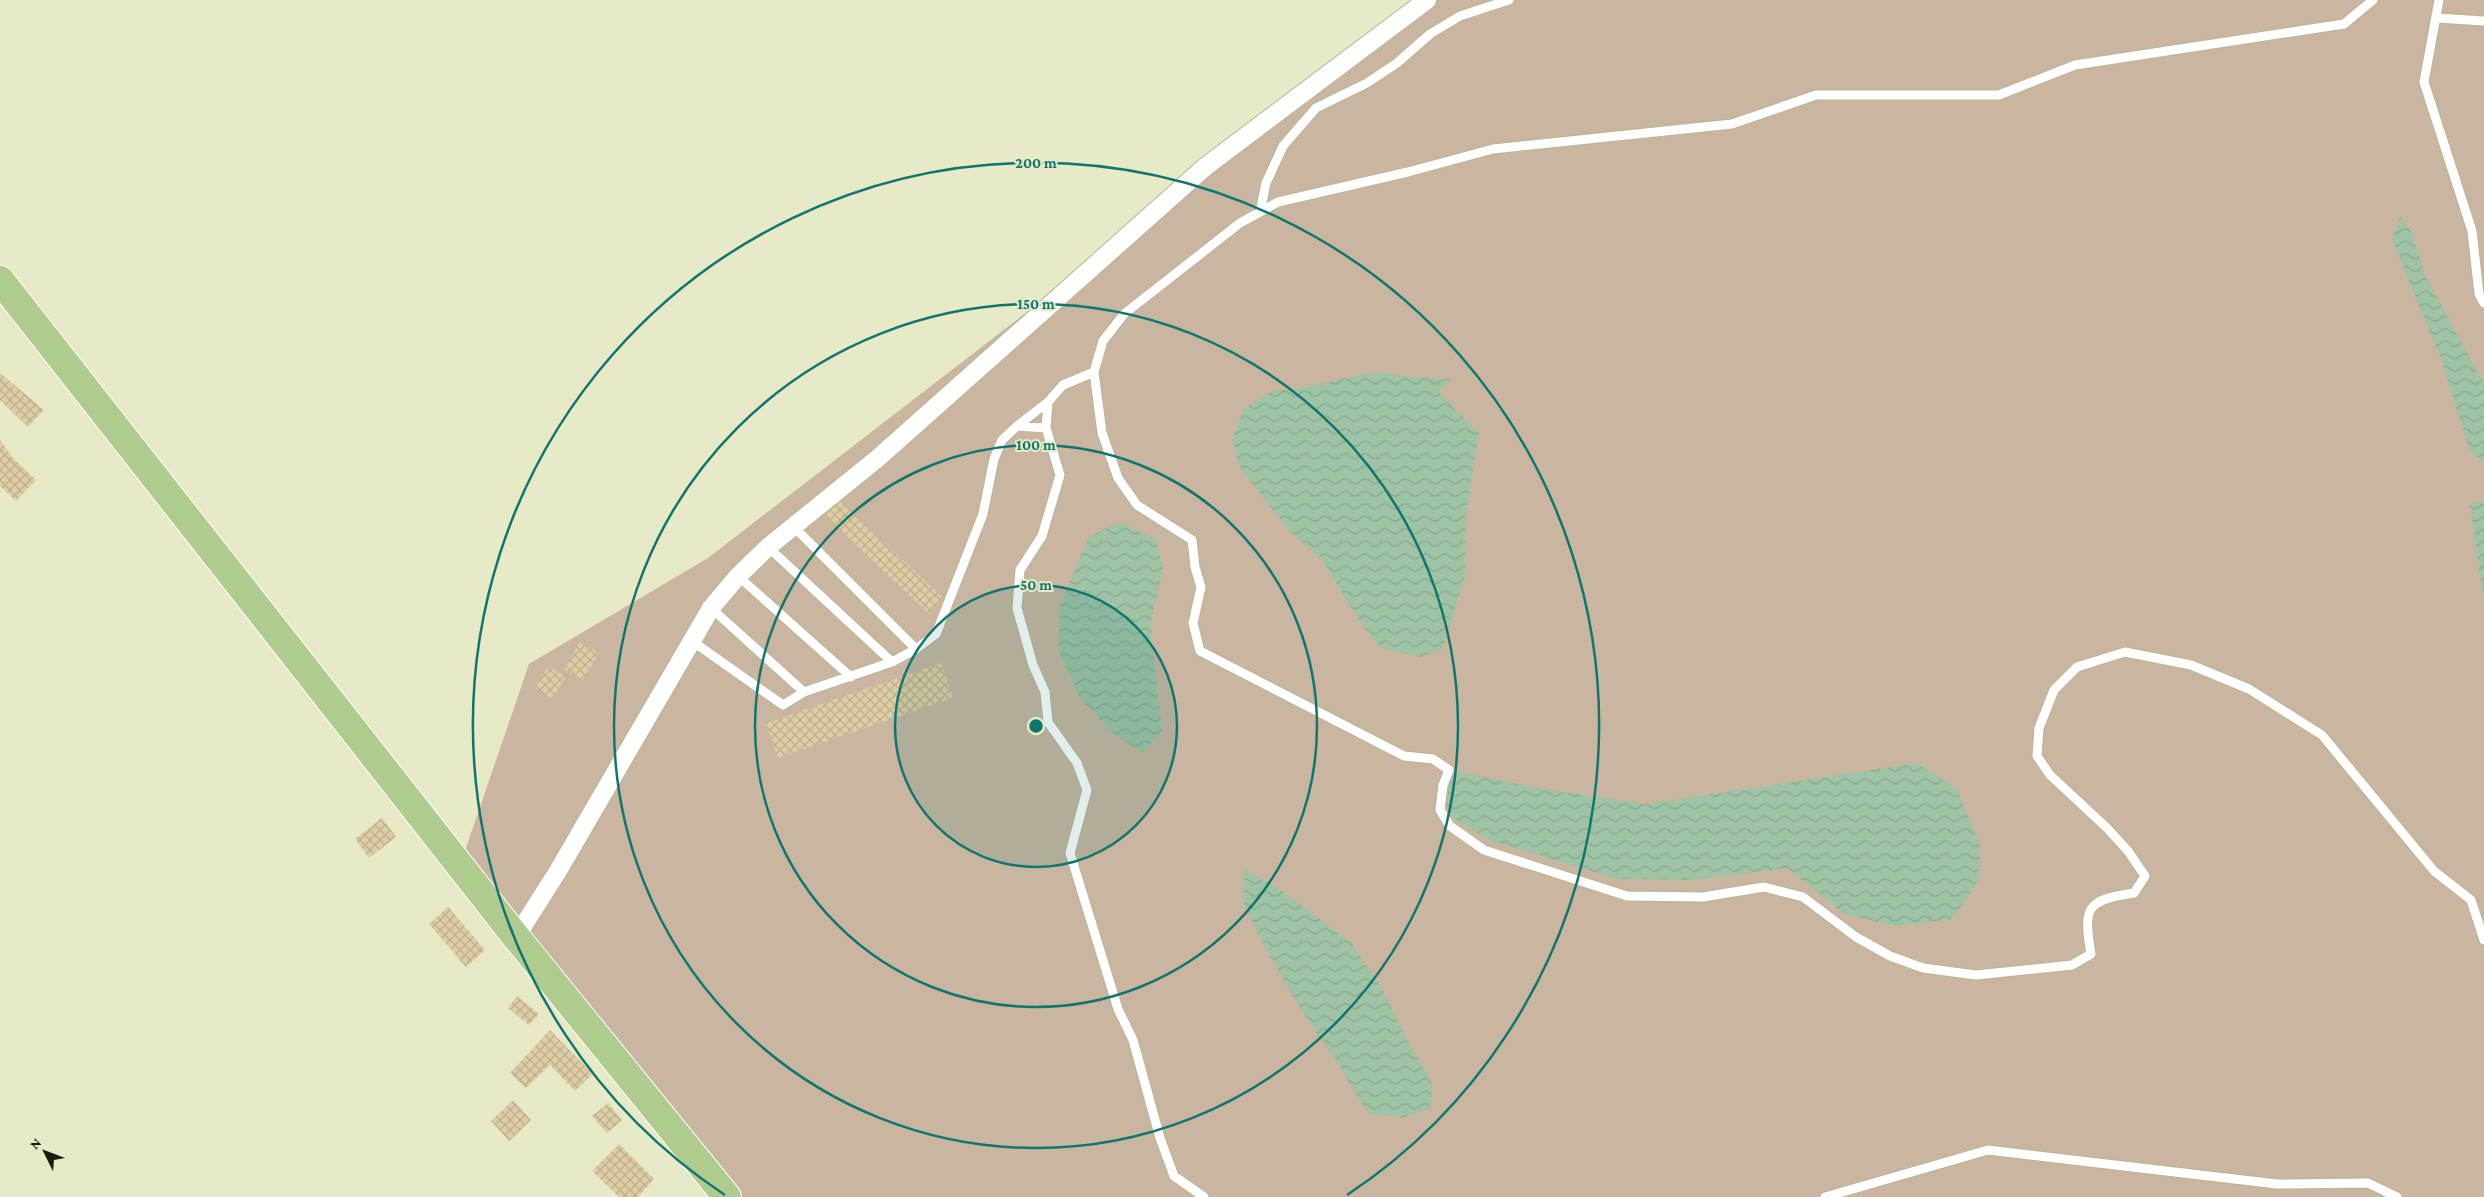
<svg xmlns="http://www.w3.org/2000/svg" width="2484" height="1197" font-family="'Crimson Pro',serif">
	<defs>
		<pattern id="water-waves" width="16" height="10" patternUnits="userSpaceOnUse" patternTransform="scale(1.25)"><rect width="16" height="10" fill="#9ec3a5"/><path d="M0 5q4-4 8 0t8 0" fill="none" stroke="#88a78d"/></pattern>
		<pattern id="building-cross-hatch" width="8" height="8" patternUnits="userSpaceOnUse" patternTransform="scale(1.25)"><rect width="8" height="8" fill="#decda4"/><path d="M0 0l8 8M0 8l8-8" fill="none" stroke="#beaf8c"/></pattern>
	</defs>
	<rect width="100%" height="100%" fill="#e7e9c7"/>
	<path fill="#c9b5a0" d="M1413,0H2484V1197H729L465,851L529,664L708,558L1223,161Z"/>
	<path fill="url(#water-waves)" d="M2400,217L2411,231L2425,275L2484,384V462L2470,451L2441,359L2392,239Z
		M1374,372L1421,378L1452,379L1438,391L1479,433L1466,513L1465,577L1442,649L1421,657L1381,648L1360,622L1322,560L1287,528L1240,468L1232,440L1244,409L1272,391L1302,388Z
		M2484,501V605L2470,504Z
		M1119,522L1156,539L1163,569L1150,624L1162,732L1143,752L1115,735L1080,698L1059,652L1060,605L1089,537Z
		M1917,763L1956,788L1980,845L1979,880L1952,919L1896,926L1844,914L1787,868L1692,880L1617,879L1491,841L1452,817L1440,793L1460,772L1542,789L1647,804Z
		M1244,869L1281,890L1351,943L1383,990L1406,1038L1432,1083L1430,1108L1401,1118L1368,1113L1334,1057L1303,1013L1261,940L1244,904Z"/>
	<path fill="url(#building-cross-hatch)" d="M0,373L44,410L28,427L0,400Z
		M0,440L13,458L36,480L16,501L0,486Z
		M841,501L943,598L929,614L825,516Z
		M580,642L599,653L583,680L564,669Z
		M941,663L953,698L778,758L766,723Z
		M548,666L566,677L552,699L535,688Z
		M382,818L396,837L369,858L355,839Z
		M448,907L485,950L466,967L429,924Z
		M517,996L539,1014L529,1025L508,1008Z
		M550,1030L593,1074L575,1091L550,1065L526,1088L510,1073Z
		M513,1100L531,1120L509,1141L491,1121Z
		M608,1103L622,1120L607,1133L592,1116Z
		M619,1144L654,1179L638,1197H619L592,1171Z"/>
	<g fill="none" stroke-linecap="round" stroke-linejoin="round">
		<defs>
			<path id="lane" d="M2373,0L2344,24L2075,65L1999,95H1816L1732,124L1493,149L1408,172L1278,202L1240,223L1124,314L1103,341L1094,372L1102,433L1118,478L1137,505L1192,540L1195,567L1201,587L1193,623L1200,651L1404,756L1433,759L1449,770L1443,785L1440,810L1450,826L1484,850L1627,896L1703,897L1764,887L1803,897L1856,937L1890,956L1923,968L1976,975L2072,965L2091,954C2083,907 2086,900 2134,893L2145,876L2128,851L2107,828L2050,775L2037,756L2039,728L2054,690L2077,667L2125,652L2191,665L2249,689L2322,735L2434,871L2471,900L2484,940
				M2439,0L2424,82L2472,231L2479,294L2484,303
				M2437,18L2484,21
				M1260,212L1266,183L1283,146L1316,108L1367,83L1397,63L1430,34L1460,16L1509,0
				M1094,372L1063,385L1048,402L1046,428L1060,475L1042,536L1020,570L1017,608L1033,665L1045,692L1048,722L1077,763L1087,790L1070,853L1118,1009L1133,1040L1160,1138L1174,1176L1204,1197
				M1046,428L1017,426L1048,402
				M794,527L916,649
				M768,547L892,662
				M738,576L851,677
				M711,608L804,692
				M692,641L783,705L804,692L892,662L916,649L936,634L983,514L994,459L1002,440L1017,426
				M1825,1197L1988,1150L2277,1184L2368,1183L2397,1197"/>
			<path id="street" d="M516,937L558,871L711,608L738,576L768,547L878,458L1205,167L1427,0"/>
			<path id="primary" d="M0,280L516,937L727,1197"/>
		</defs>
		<use href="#lane" stroke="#b6b797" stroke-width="11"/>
		<use href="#street" stroke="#b6b797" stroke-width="20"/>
		<use href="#primary" stroke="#fff" stroke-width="30"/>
		<use href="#lane" stroke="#fff" stroke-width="9"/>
		<use href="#street" stroke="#fff" stroke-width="18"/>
		<use href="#primary" stroke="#afcb8e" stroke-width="28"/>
	</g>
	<circle cx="1036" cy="726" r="141" fill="#0f766e" fill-opacity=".12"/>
	<g fill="none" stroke="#0f766e" stroke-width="2.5">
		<circle cx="1036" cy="726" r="141"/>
		<circle cx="1036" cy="726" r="281"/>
		<circle cx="1036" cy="726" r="422"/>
		<path d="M725 1195A563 563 0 1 1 1347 1195"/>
	</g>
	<circle cx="1036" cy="726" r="8" fill="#0f766e" stroke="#e7e9c7" stroke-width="2.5"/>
	<g font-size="15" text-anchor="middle" font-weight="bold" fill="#0f766e" stroke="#e7e9c7" stroke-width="4" stroke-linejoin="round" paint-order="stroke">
		<text x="1036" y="168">200 m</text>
		<text x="1036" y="309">150 m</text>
		<text x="1036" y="450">100 m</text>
		<text x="1036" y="590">50 m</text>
	</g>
	<g transform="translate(45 1152) rotate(312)" stroke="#e7e9c7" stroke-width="4" paint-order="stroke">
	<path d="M0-4L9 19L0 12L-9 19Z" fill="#1b1b0f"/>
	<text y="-8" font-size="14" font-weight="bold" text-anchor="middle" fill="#1b1b0f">N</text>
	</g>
</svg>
